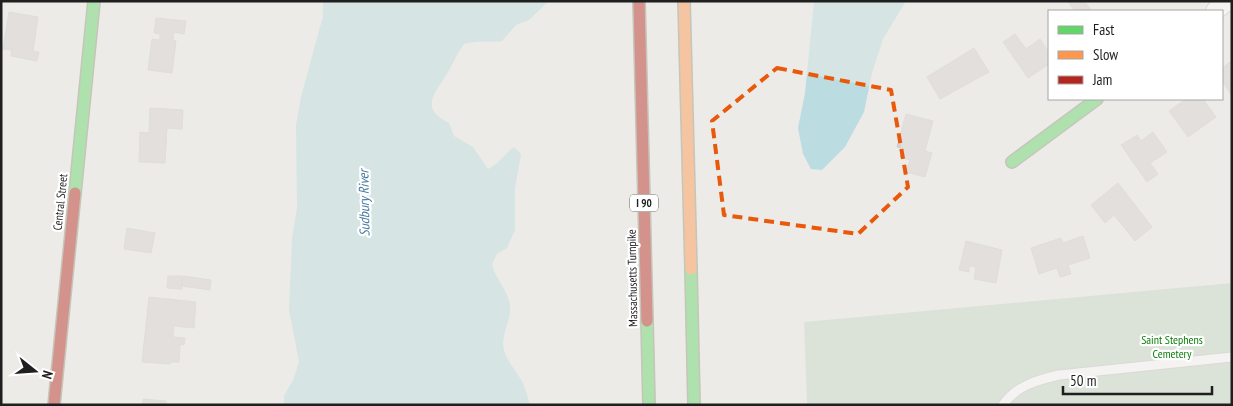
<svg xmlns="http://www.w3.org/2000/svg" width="1233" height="406" font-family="'PT Sans Narrow',sans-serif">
	<rect width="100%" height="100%" fill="#edebe8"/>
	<path fill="#c6d8c5" d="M1232,283V405H807L804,322Z"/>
	<path fill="#bbdce0" d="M323,1H549L529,20L516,25L502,41C488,43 478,40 464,44C457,53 454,62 448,72C437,92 417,107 449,123L454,136L473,147L488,169C499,164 504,154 514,147L521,154L515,188V230L507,248L497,254L492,264C495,279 508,289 510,305C512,321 500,334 504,350C507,362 517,371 523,383C526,390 528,398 530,405H284V396L293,380L299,362L289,310L292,238L297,208L296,125L301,97L323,16Z
		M814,1H906L883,39L872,73L864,112L845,147L822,170L811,169L803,154L798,128L805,93Z"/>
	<path fill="#d4d1ce" stroke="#d0ccc9" d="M1084,1L1092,11H1075L1068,2Z
		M9,12L38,17L33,51L39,52L37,61L11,56L12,50L3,49Z
		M156,18L186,21L184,34L174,32L173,40L176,41L172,73L148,70L152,39L160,40V34L154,33Z
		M1015,34L1026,49L1040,39L1049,53V64L1028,78L1003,42Z
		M974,48L989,72L940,99L927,77Z
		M1230,62L1232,65V96L1222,81V68Z
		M1186,99H1203L1216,117L1188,137L1169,111Z
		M150,108L183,110L182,129L167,128L165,163L139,162L140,132L149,133Z
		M906,114L933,121L925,151L932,153L925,177L906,172L910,160L900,157L903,148L897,147Z
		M1153,132L1167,152L1150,163L1158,174L1147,182L1121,145L1137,135L1141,141Z
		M1118,183L1152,227L1135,241L1114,215L1105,223L1091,205Z
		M127,228L155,233L151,253L124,249Z
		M1083,236L1090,258L1068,265L1071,274L1060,277L1057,268L1039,274L1031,248L1061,238L1063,243Z
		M966,241L1002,250L996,283L974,279L976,267L969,266V272L959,270Z
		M168,276H182V289L167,288Z
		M183,276L211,280L210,290L182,286Z
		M149,297L196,302L194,328L174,326L173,337L185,338L184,345L180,344L179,362H170V364L142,362Z
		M143,399L166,401V404L176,405H143Z"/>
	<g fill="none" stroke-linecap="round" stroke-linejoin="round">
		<defs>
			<path id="lane" d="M1003,405C1016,386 1037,380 1059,375L1232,357"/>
			<path id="street" d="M1215,11L1228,1"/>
			<path id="fast" d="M1012,162L1097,99
				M75,193L94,1
				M691,269L694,405
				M647,321L649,405"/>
			<path id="slow" d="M684,1L691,269"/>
			<path id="jam" d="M639,1L647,321
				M54,405L75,193"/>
		</defs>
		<use href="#lane" stroke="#c4c3c2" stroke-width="11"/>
		<use href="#street" stroke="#c4c3c2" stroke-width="20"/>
		<use href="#fast" stroke="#979780" stroke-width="14"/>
		<use href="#slow" stroke="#979780" stroke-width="14"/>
		<use href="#jam" stroke="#979780" stroke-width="14"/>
		<use href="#lane" stroke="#fcfcfc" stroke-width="9"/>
		<use href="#street" stroke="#fcfcfc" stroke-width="18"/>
		<use href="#fast" stroke="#63d668" stroke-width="11"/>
		<use href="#slow" stroke="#ff974d" stroke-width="11"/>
		<use href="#jam" stroke="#b3261e" stroke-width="11"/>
	</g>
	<path d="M0 0H1233V406H0ZM777,68L891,90L908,187L858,234L724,215L712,121Z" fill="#edebe8" fill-opacity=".55" fill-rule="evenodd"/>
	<path fill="none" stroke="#e8590c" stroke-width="4" stroke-dasharray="10 6" stroke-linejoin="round" d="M777,68L891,90L908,187L858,234L724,215L712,121Z"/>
	<g text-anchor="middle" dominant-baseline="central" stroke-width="4.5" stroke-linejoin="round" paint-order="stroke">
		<rect fill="#fff" stroke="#626262" stroke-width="1" x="630" y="194.5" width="28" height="17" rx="4"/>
		<g font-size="11" font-weight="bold" fill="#1f1f1f">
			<text x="644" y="203">I 90</text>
		</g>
		<g font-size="12" fill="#1f1f1f" stroke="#fff">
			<text transform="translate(60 202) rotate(-84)">Central Street</text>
			<text transform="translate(632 278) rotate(-91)">Massachusetts Turnpike</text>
		</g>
		<g font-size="12" fill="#0c7e0b" stroke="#fff">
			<text x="1172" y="339">Saint Stephens<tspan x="1172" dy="14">Cemetery</tspan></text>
		</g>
		<g font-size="14" font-style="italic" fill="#457a9f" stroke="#fff">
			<text transform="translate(364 203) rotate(-91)">Sudbury River</text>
		</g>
	</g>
	<rect width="1233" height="406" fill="none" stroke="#1f1f1f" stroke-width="5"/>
	<rect x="1048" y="10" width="175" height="90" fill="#ffffff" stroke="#a5a5a5"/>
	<rect x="1058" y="26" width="25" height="8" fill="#63d668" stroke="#a5a5a5"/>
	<text x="1093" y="35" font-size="15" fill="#1f1f1f">Fast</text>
	<rect x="1058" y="51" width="25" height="8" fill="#ff974d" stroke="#a5a5a5"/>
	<text x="1093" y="60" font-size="15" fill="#1f1f1f">Slow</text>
	<rect x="1058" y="76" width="25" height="8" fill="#b3261e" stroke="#a5a5a5"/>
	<text x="1093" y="85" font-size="15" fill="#1f1f1f">Jam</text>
	<g transform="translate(35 371) rotate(107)" stroke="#ffffff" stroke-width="4" paint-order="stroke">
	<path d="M0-4L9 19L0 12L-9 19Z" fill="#1f1f1f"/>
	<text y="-8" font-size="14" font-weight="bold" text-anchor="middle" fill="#1f1f1f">N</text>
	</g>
	<path d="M1063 386v8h149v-8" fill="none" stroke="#1f1f1f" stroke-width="2.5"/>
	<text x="1070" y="386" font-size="15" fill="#1f1f1f" stroke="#ffffff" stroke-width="4" paint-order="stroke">50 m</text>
</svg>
